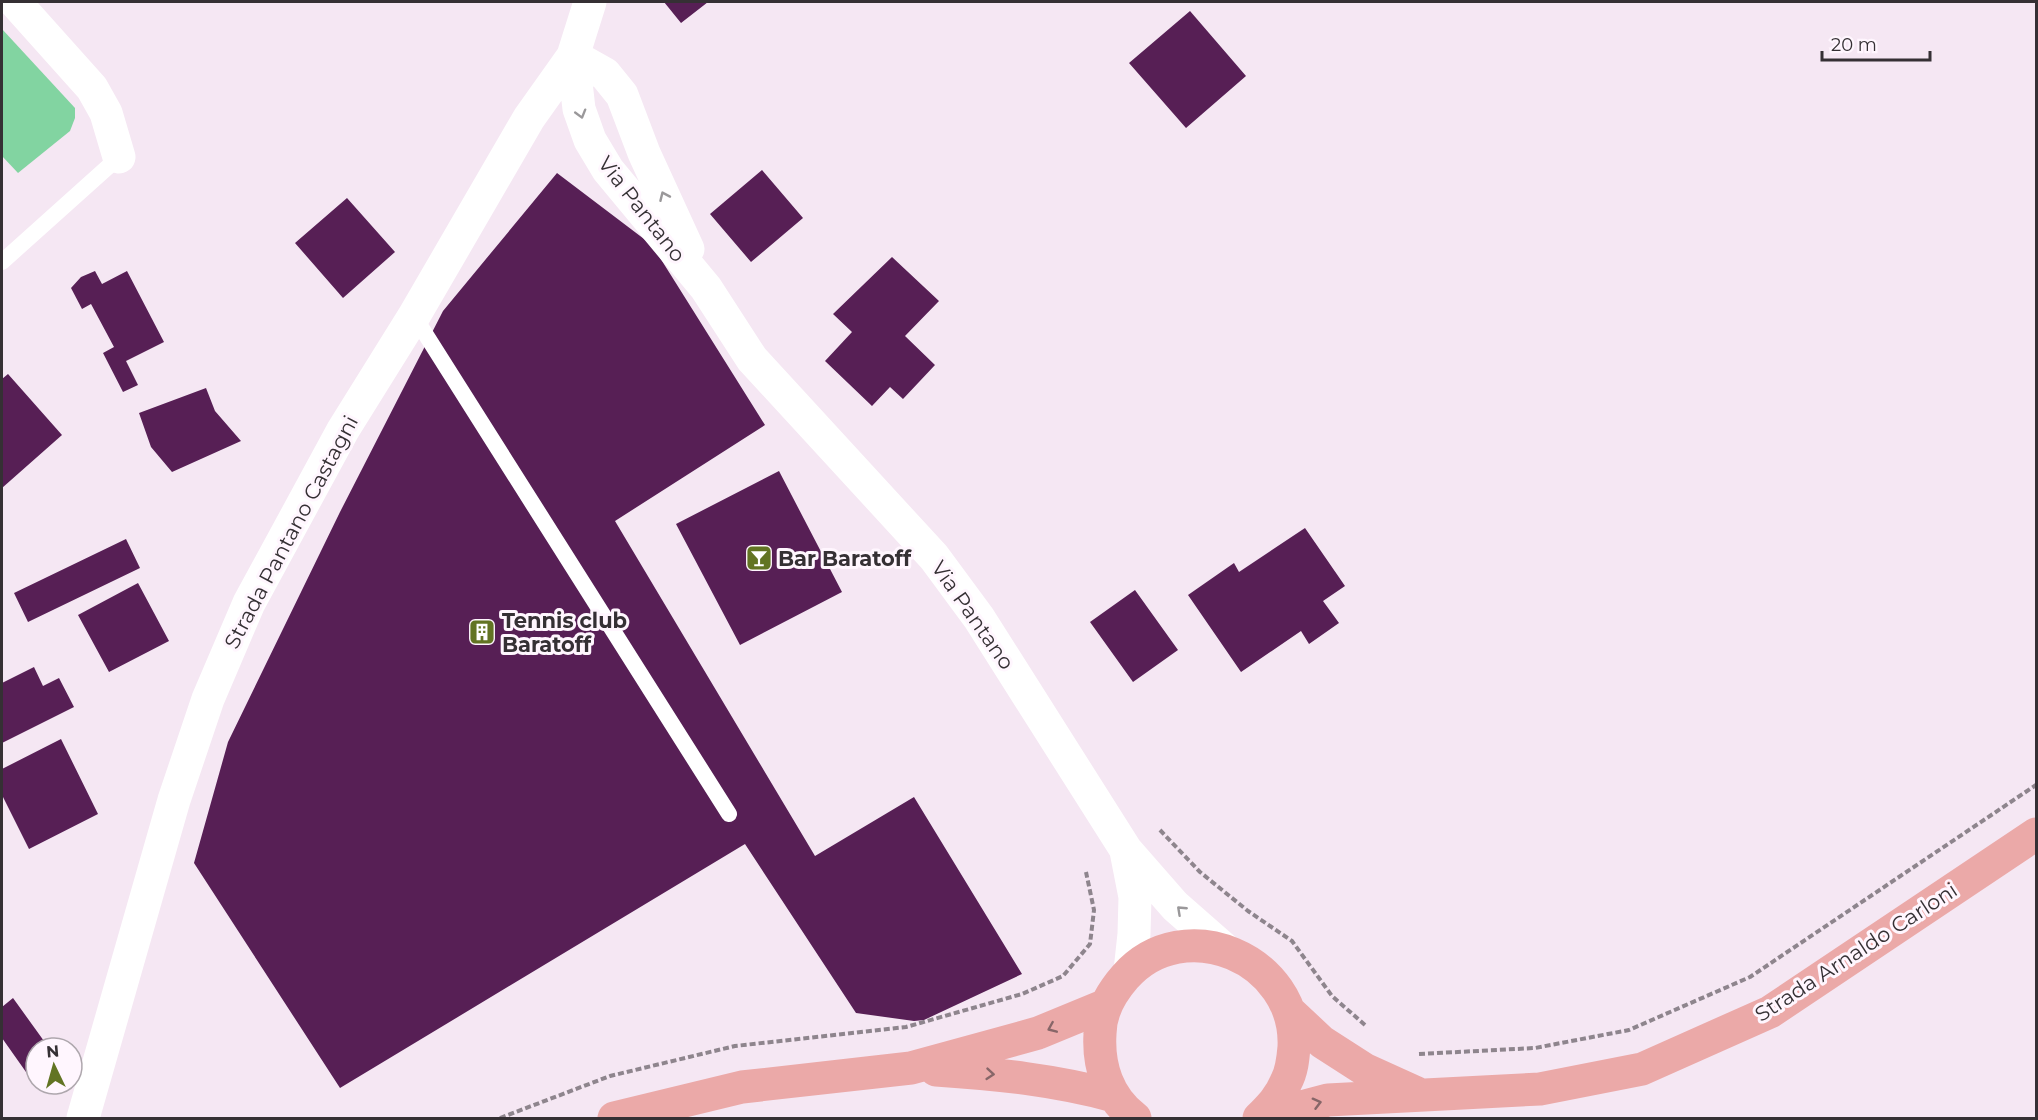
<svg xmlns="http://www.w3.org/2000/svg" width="2038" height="1120" font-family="Montserrat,sans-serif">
	<rect width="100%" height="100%" fill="#f5e7f3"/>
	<path fill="#82d4a1" d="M2,29L75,108V118L70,131L18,173L2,156Z"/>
	<path fill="#571f55" d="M664,2H708L681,23Z
		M1190,11L1246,76L1186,128L1129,63Z
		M762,170L803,218L751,262L710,214Z
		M557,173L652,245L765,425L615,521L815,856L914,797L1022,974L924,1020L914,1021L856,1013L745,844L340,1088L194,863L228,742L340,512L443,311Z
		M347,198L395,252L343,298L295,243Z
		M892,257L939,301L905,336L935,365L903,399L890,387L872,406L825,361L852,332L833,314Z
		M95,271L102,284L127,271L164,342L126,361L138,385L123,392L103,353L114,347L91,304L82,309L71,288L81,277Z
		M8,374L62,435L2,488V379Z
		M206,388L215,411L241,441L172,472L151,447L139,413Z
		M779,471L842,592L740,645L676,524Z
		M1305,528L1345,586L1323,601L1339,623L1309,644L1301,631L1241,672L1188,595L1234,563L1239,572Z
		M126,539L140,568L28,622L14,593Z
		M138,583L169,641L109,672L78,615Z
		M1135,590L1178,650L1133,682L1090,622Z
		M34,667L43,686L59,678L74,707L2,743V683Z
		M61,739L98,814L29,849L2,795V769Z
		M13,998L49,1048H36V1084H44L38,1089L2,1038V1007Z"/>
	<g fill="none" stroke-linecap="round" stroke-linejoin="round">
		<path stroke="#8e858d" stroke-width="4" stroke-dasharray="6 3" stroke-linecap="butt" d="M1160,830L1200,872L1248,911L1292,941L1332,996L1365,1025
			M1419,1054L1535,1048L1629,1030L1750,977L2036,785
			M500,1118L610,1076L735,1046L906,1027L1022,994L1063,976L1090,944L1094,910L1086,872"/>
		<path stroke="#fff" stroke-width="16" d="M2,262L119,157
			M414,316L729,814"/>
		<path stroke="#fff" stroke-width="33" d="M15,2L92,88L106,113L119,157"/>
		<path stroke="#fff" stroke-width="33" d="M590,2L573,56L579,109L590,140L608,170L706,288L752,359L934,557L979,618L1126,850L1175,906L1224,949
			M573,56L605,74L622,95L644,153L688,249
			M1126,851L1135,897L1134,934L1130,971
			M83,1118L174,800L208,699L249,603L343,430L414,316L529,118L573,56"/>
		<path stroke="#eba9a8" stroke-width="33" d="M1290,1012L1322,1042L1364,1069L1417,1093
			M936,1070C997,1074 1055,1080 1114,1096
			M614,1118L742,1087L911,1068L1038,1033L1106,1005
			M1135,1118C1108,1098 1098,1066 1100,1034C1100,1012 1111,993 1125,977C1184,910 1298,959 1294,1047C1293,1059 1292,1071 1286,1082C1280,1097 1270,1107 1259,1118
			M1260,1118L1328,1100L1540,1089L1642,1069L1770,1012L2036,834"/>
	</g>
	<defs><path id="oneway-chevron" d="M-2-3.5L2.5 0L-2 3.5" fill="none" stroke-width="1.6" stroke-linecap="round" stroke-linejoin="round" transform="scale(1.5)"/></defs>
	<g stroke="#9a989a">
		<use href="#oneway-chevron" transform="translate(581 114) rotate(74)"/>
		<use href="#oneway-chevron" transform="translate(664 196) rotate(-114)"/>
		<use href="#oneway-chevron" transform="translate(1181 910) rotate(-137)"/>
	</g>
	<g stroke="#876668">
		<use href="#oneway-chevron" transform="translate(1052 1028) rotate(157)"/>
		<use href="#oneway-chevron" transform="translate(990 1074) rotate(5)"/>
		<use href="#oneway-chevron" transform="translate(1317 1103) rotate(-15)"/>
	</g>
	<defs>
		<symbol id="bar-square" viewBox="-11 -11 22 22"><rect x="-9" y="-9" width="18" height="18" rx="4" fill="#627423" stroke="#fff6fe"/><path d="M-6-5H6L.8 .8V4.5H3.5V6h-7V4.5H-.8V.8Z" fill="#fff"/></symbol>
		<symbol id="building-square" viewBox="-11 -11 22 22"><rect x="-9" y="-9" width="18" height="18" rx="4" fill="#627423" stroke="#fff6fe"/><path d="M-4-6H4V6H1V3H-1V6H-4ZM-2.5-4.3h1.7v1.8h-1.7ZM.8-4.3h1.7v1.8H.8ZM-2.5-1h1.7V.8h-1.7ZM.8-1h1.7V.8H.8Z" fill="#fff"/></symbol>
	</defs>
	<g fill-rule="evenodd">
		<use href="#bar-square" x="744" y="543" width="30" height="30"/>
		<use href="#building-square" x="467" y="617" width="30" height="30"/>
	</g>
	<g text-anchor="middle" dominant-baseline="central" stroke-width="6" stroke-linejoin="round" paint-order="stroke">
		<g font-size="21" fill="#353034" stroke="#fff6fe">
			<text transform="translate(642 209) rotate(52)">Via Pantano</text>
			<text transform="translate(291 532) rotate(-62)">Strada Pantano Castagni</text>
			<text transform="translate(973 615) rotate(55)">Via Pantano</text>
			<text transform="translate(1856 952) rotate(-33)">Strada Arnaldo Carloni</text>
		</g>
		<g font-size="21" font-weight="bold" fill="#353034" stroke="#fff6fe" text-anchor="start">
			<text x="778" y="558">Bar Baratoff</text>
			<text x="502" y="620">Tennis club<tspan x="502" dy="24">Baratoff</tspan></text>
		</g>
	</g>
	<rect width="2038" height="1120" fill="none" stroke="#353034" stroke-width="6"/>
	<g transform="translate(54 1066) rotate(355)"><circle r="28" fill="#fff6fe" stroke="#aea7ad" stroke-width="1.5"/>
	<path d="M0-4.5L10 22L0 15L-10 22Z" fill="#627423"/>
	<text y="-9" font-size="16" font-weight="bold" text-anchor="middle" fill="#353034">N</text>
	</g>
	<path d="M1822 51v9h108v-9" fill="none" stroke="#353034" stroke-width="3"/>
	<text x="1831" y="51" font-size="18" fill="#353034" stroke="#fff6fe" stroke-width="4.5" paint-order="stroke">20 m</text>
</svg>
